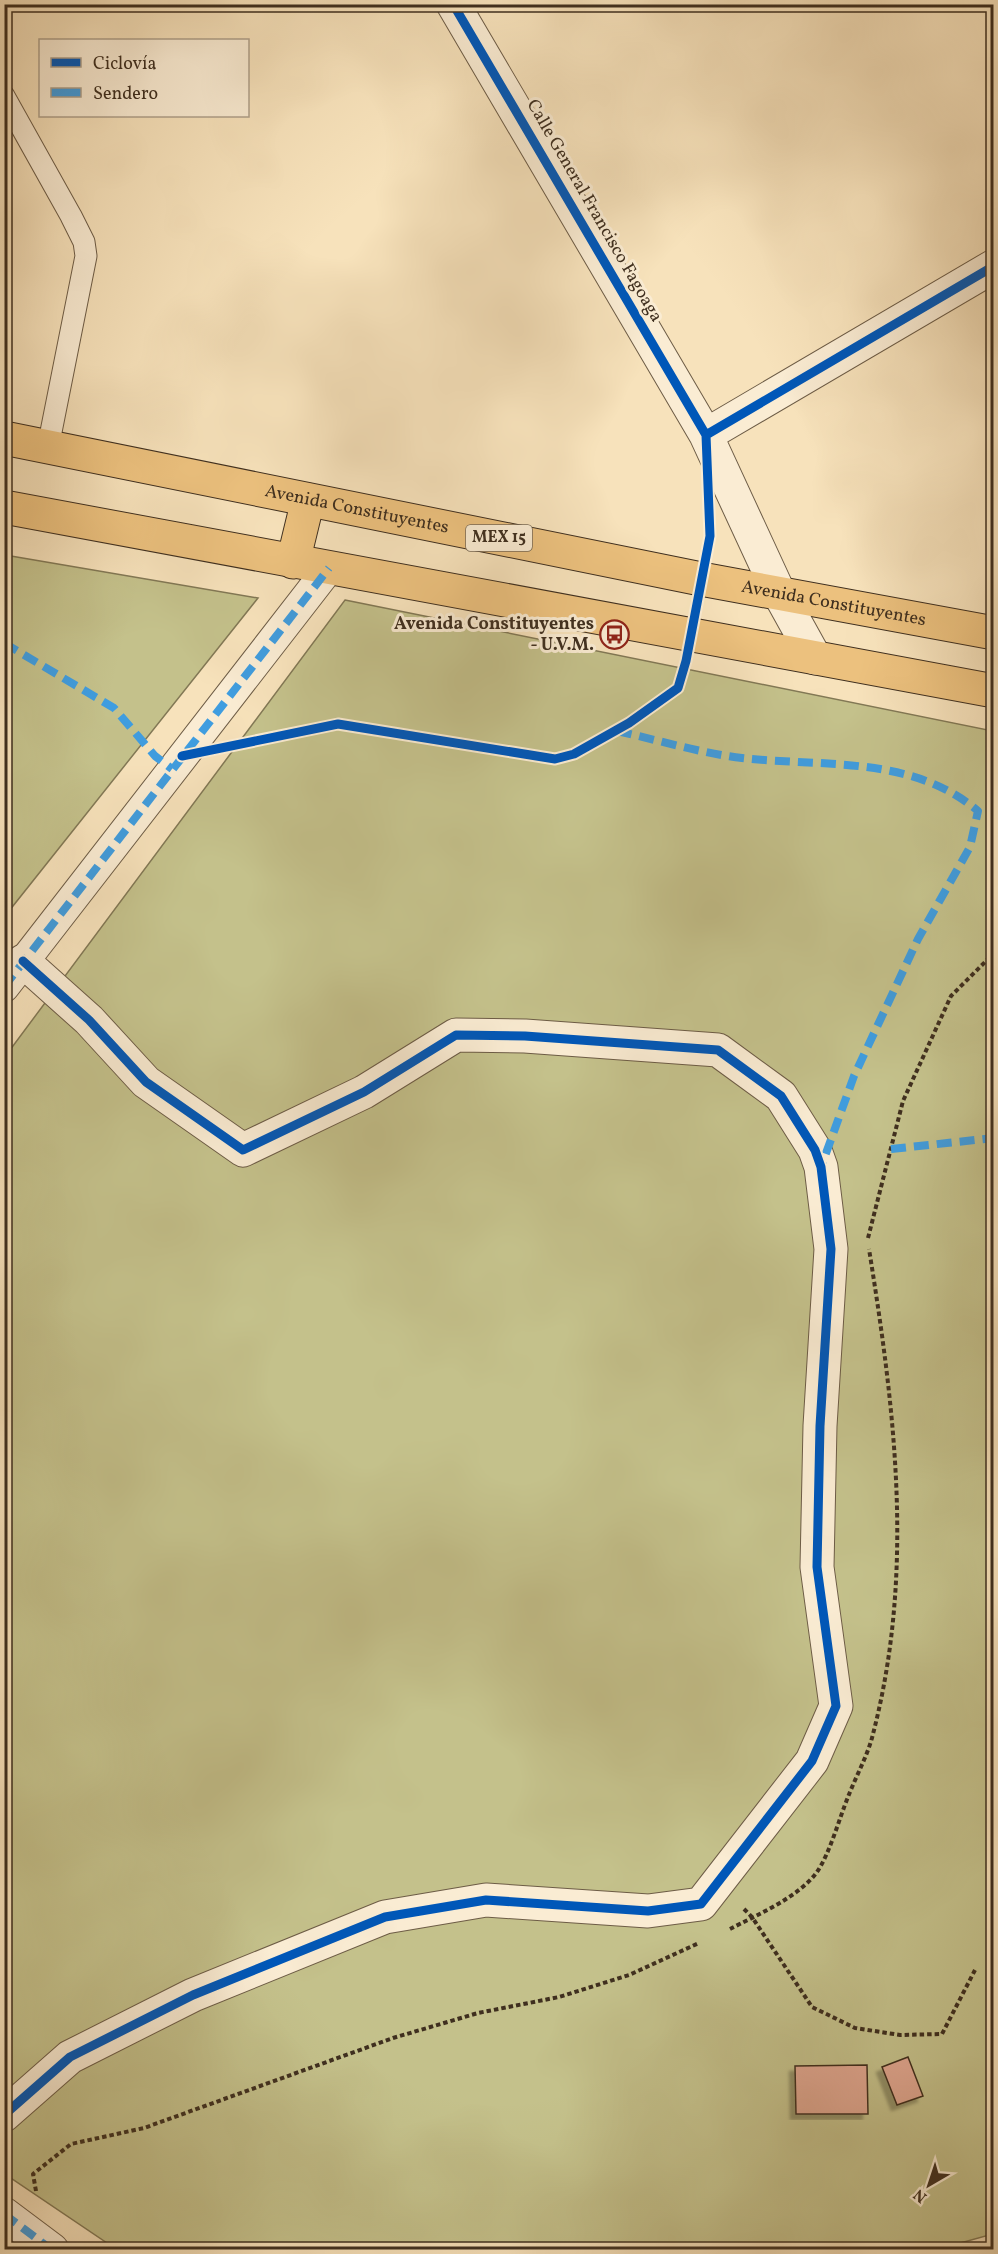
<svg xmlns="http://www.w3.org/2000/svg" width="998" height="2254" font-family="Vollkorn,serif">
	<defs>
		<filter id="shadow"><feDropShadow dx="-5.5" dy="5.5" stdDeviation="1.5" flood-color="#0004"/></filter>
	</defs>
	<rect width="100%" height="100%" fill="#f7e2bb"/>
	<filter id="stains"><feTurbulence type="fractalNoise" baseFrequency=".00333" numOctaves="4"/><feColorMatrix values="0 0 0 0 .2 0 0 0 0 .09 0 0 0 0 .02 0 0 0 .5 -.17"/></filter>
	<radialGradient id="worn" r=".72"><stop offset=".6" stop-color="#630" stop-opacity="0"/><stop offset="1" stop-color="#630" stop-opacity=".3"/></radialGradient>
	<path fill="#c4c18b" stroke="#827855" stroke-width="1.5" d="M5,555L258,598L5,916L4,555Z
		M345,600L993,731V2234L935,2250L116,2249L5,2174L4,1058Z"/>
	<path fill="#dfa690" stroke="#3f2f1f" stroke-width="1.5" filter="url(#shadow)" d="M908,2057L923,2096L897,2105L882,2067Z
		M867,2065L868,2114H796L795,2066Z"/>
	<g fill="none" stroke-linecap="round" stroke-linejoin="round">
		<defs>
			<path id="service" d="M4,96L71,216L84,242L86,256L48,447"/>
			<path id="pedestrian" d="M4,987L329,568"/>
			<path id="minor" d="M453,4L706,435L779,593L815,658
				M706,435L994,266
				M4,2115L70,2057L193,1995L385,1917L486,1900L648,1911L701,1904L812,1761L836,1706L817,1567L820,1426L831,1249L821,1167L815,1150L781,1096L718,1050L525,1036L456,1035L364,1092L243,1150L146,1082L89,1020L23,961
				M4,2214L52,2250"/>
			<g id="primary">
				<path id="s1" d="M4,438L701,579L994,633"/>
				<path d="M4,507L994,691"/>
				<path d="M293,562L308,500"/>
			</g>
		</defs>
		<use href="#service" stroke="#6d5c46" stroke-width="23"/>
		<use href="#pedestrian" stroke="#6d5c46" stroke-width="32"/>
		<use href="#minor" stroke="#6d5c46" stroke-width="35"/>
		<use href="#primary" stroke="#3f2f1f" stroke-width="35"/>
		<path stroke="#3f2f1f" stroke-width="4" stroke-dasharray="4.5 3" stroke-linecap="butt" d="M868,1238L903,1101L951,996L994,953
			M744,1909L752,1917L812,2007L855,2028L900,2035L942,2034L975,1970
			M730,1929C757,1915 799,1897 817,1872C830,1853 839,1819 848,1797C856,1776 868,1755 873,1734C915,1572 895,1411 869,1249
			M36,2191L33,2174L71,2144L144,2128L393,2038L478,2013L559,1997L629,1975L699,1943
			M975,2250L994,2245"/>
		<use href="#service" stroke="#faecd3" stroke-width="21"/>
		<use href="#pedestrian" stroke="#faecd3" stroke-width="30"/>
		<use href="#minor" stroke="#faecd3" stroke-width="33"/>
		<use href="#primary" stroke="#ecc17e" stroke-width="33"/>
		<path stroke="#3f9de0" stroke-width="8" stroke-dasharray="15 8" stroke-linecap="butt" d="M4,643L114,708L155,756L172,769
			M617,731C658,740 700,753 742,758C822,767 912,755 978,811L970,847L918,939L854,1076L821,1167
			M4,987L329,568
			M891,1149L994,1138
			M4,2214L52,2250"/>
		<defs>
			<path id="cycleway" d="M706,435L994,266
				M182,756L338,724L555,759L574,754L629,723L678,688L686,661L710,536L706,435L453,4
				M4,2115L70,2057L193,1995L385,1917L486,1900L648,1911L701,1904L812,1761L836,1706L817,1567L820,1426L831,1249L821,1167L815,1150L781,1096L718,1050L525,1036L456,1035L364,1092L243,1150L146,1082L89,1020L23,961"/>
		</defs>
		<use href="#cycleway" stroke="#faecd3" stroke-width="13"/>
		<use href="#cycleway" stroke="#0057b8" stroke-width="9"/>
	</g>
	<defs>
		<symbol id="bus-ring" viewBox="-11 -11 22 22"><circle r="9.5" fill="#faecd3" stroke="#8f2418" stroke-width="1.5"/><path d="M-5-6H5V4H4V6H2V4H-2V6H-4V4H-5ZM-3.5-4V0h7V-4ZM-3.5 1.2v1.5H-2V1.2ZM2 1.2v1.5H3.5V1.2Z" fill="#8f2418"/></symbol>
	</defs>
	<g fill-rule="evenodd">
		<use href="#bus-ring" x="598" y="618" width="33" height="33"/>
	</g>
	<g text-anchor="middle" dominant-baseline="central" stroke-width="6" stroke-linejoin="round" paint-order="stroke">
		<rect fill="#faecd3" stroke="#776855" stroke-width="1.5" x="466" y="525" width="66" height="26" rx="4.5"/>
		<g font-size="16" font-weight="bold" fill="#3f2f1f">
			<text x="499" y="538">MEX 15</text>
		</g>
		<g font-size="18" fill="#3f2f1f" stroke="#faecd3">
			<text transform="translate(594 211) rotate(60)">Calle General Francisco Fagoaga</text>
			<text stroke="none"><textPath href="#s1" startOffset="360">Avenida Constituyentes</textPath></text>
			<text stroke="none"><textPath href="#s1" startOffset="846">Avenida Constituyentes</textPath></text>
		</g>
		<g font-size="18" font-weight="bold" fill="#3f2f1f" stroke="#faecd3" text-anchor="end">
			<text x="594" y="624">Avenida Constituyentes<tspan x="594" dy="21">- U.V.M.</tspan></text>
		</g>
	</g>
	<rect width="998" height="2254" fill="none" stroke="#f7e2bb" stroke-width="24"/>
	<rect x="6" y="6" width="986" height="2242" fill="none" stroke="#3f2f1f" stroke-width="3"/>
	<rect x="12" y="12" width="974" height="2230" fill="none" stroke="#3f2f1f" stroke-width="1.5"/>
	<rect x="39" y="39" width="210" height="78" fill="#faecd3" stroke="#afa08b" stroke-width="1.5"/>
	<rect x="51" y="58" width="30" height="9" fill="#0057b8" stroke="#afa08b" stroke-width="1.5"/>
	<text x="93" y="69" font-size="18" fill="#3f2f1f">Ciclovía</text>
	<rect x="51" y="88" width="30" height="9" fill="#3f9de0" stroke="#afa08b" stroke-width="1.5"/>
	<text x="93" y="99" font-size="18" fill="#3f2f1f">Sendero</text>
	<g transform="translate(929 2185) rotate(219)" stroke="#faecd3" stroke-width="4.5" paint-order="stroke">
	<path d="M0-4.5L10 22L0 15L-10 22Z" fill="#3f2f1f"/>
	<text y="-9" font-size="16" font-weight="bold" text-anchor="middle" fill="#3f2f1f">N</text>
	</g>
	<rect width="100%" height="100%" filter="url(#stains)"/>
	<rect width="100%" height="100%" fill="url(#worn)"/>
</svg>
